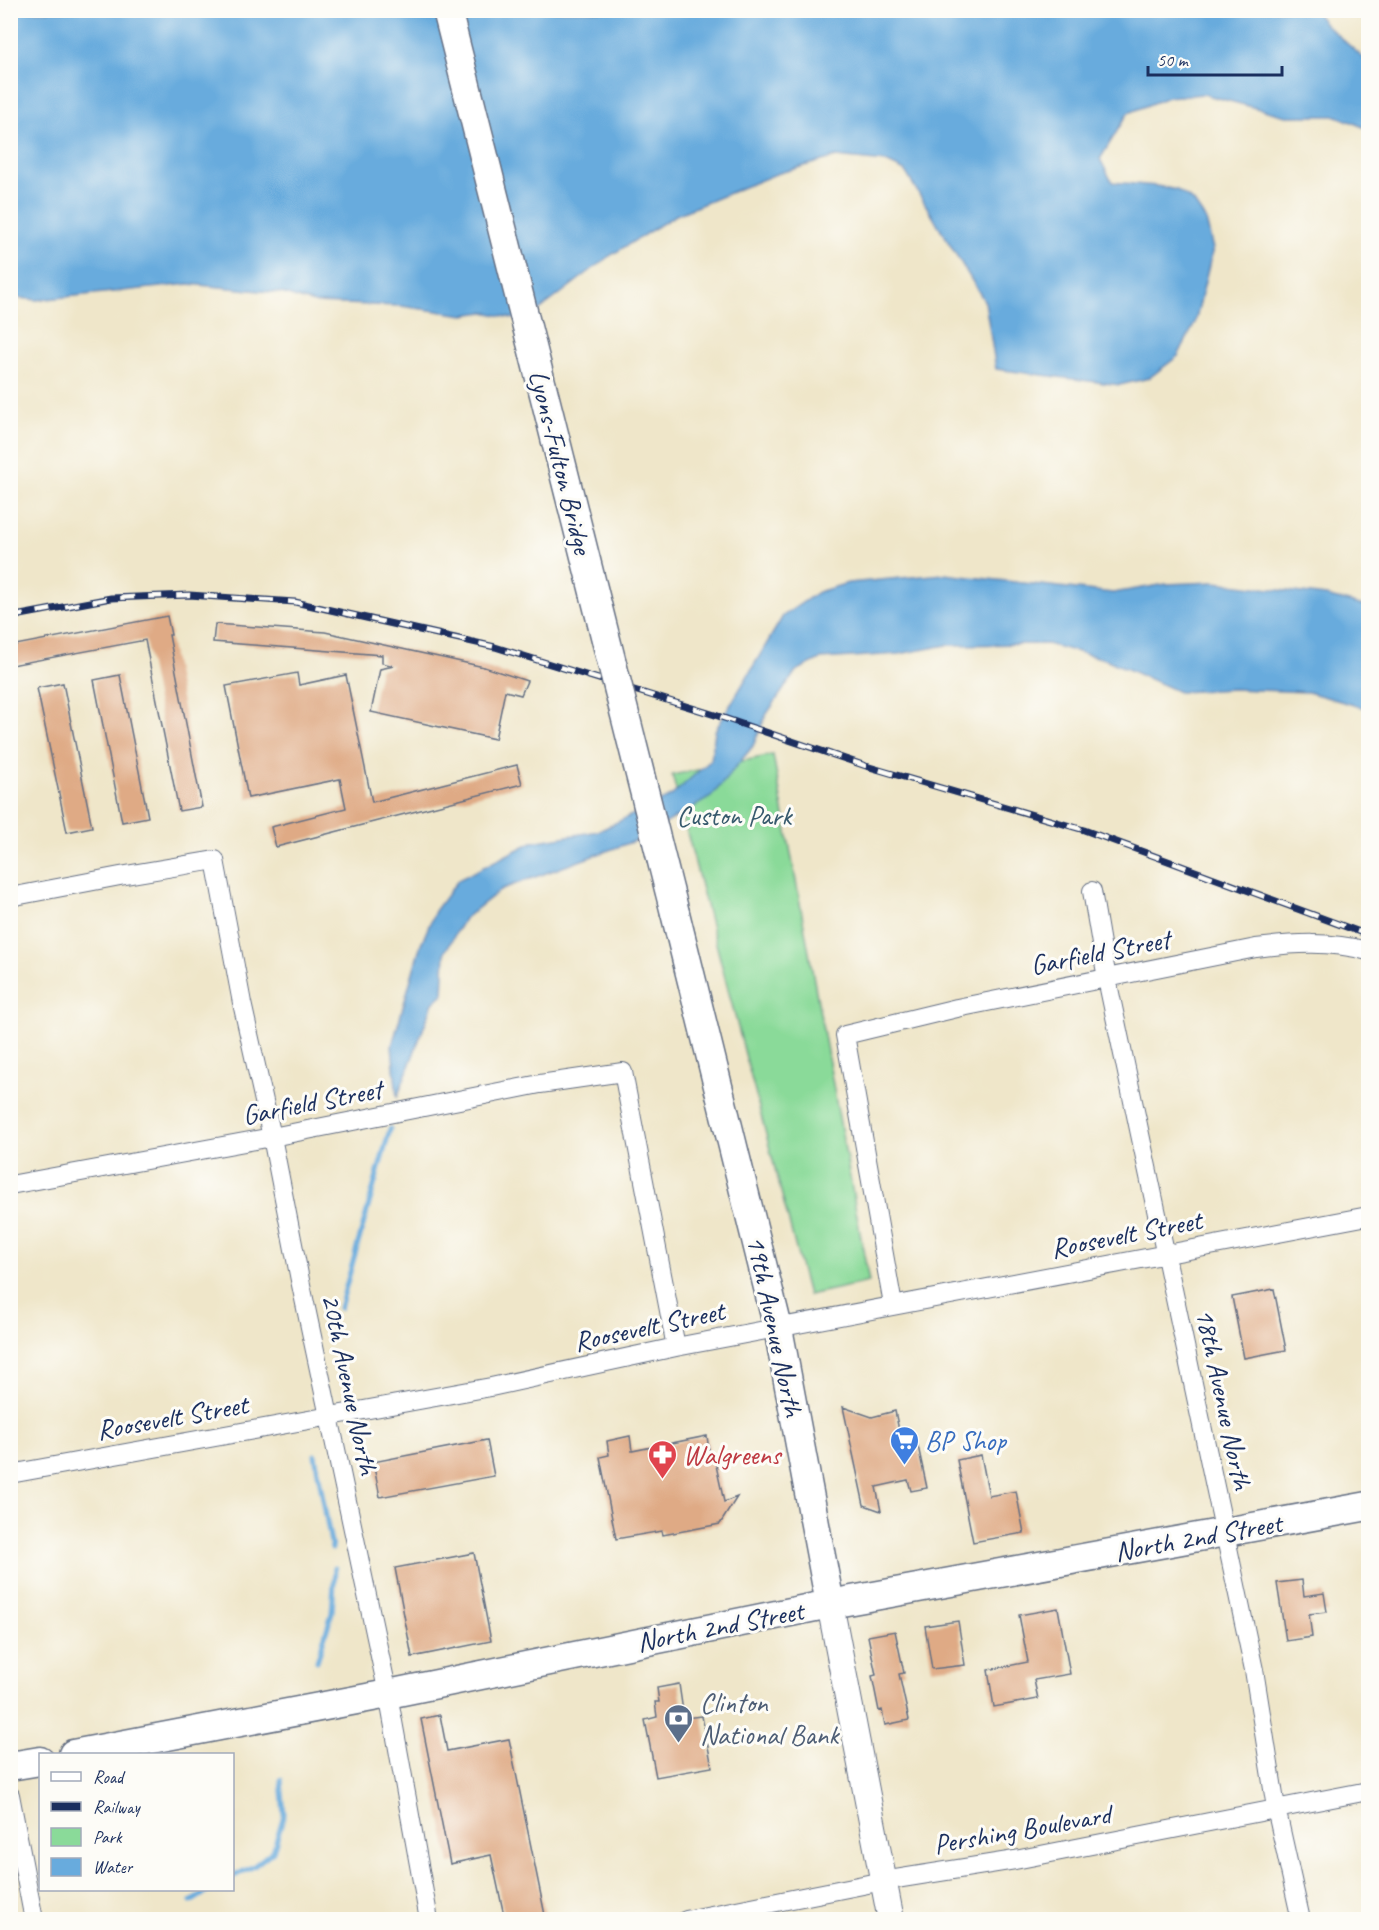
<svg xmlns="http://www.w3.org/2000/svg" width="1379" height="1930" font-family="Caveat,sans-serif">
	<rect width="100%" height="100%" fill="#fdfcf7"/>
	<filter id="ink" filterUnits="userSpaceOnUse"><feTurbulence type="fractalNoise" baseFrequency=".0167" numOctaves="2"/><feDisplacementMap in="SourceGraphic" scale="12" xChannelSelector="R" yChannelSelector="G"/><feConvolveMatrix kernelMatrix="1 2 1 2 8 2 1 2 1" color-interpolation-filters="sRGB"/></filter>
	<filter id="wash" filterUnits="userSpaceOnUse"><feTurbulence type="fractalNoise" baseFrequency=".008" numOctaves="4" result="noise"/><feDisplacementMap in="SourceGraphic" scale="24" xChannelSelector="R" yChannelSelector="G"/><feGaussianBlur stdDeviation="1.35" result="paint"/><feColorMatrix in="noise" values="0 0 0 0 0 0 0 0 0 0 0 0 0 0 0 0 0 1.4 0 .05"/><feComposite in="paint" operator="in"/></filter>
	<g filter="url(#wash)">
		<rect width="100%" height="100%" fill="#efe6c9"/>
		<path fill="#8ada99" stroke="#52847c" stroke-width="1.5" d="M773,755L869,1282L808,1295L672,775Z"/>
		<path fill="#68abdd" stroke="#426d9e" stroke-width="1.5" d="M1314,10L1324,23L1368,62V129L1337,116H1286L1203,94L1168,97L1128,113L1100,159L1112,182L1157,186L1177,190L1193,201L1206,220L1213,249L1195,323L1178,356L1149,378L1120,385L996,369L985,302L905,171L886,162L836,157L776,174L676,215L608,257L525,321L484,312L464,315L401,306L314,303L281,293L189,284L37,300L11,297V11Z
			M944,574L1113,593L1166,584L1215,582L1326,596L1368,607V709L1308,692L1233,689L1179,692L1105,659L1047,644L947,645L899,654L820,659L796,671L766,715L753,746L711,797L637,840L502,889L464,919L445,952L443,994L433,1003L397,1098L392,1046L420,947L435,911L458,880L532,842L599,831L671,796L711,760L715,731L783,616L818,592L848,583Z"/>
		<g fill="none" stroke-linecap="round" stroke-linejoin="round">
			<path stroke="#68abdd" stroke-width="5" d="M340,1308L390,1129
				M315,1455L332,1549
				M317,1661L332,1613L335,1568
				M232,1877L254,1866L273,1851L284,1815L281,1780
				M191,1902L210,1890"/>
		</g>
		<g id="blocks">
			<path fill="#dfaa85" d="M167,616L171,635H169L202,807L179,811L145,640L12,665L10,655V646Z
				M215,624L325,632L484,667L527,681L521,695L505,691L495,739L371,712L380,669L394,666L382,663V655L213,642Z
				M297,673L299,685L346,675L372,802L517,765L522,784L276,847L271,827L346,808L340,779L248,798L226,686Z
				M120,675L148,817L122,822L94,680Z
				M63,683L92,827L67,832L37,688Z
				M1274,1289L1286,1350L1244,1358L1232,1297Z
				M843,1407L872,1417L895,1411L903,1450L918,1446L927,1488L911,1491L908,1480L876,1487L881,1511L864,1505Z
				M630,1436L632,1451L707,1436L710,1458L714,1456L724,1502L737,1497L720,1524L663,1535L662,1531L616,1539L600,1457L609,1455L607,1441Z
				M487,1440L494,1476L380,1497L373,1462Z
				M981,1455L989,1496L1016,1491L1024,1533L973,1542L957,1460Z
				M474,1553L491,1641L412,1657L395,1568Z
				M1302,1580L1304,1596L1324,1593L1327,1612L1309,1614L1312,1637L1286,1641L1277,1583Z
				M1058,1608L1070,1674L1034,1680L1038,1699L994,1707L988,1670L1028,1662L1019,1615Z
				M958,1621L965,1665L932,1669L925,1626Z
				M895,1631L904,1673L899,1674L909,1720L885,1725L882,1710L879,1711L872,1676L876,1675L868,1636Z
				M679,1684L684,1718L702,1716L712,1767L656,1777L645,1720L657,1717L655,1702H659L657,1688Z
				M440,1715L447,1751L509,1739L546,1920H505L491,1855L450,1864L421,1719Z"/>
		</g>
	</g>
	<g filter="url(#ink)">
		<use href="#blocks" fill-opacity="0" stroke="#656f83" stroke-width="1.5"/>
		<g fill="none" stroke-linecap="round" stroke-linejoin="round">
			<defs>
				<path id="minor" d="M1092,891L1107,979L1254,1670L1276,1808L1301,1920
					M10,897L120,876L215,860L242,1003L272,1137L300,1280L388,1694L429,1920
					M10,1185L272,1137L540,1084L623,1072L676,1347
					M893,1305L845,1035L957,1008L1256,948C1296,943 1329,941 1368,951
					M10,1474L491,1387L676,1347L1368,1216
					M10,1795L34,1920
					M686,1920L883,1881L1015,1860L1368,1791"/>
				<path id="secondary" d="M830,1604L891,1920"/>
				<path id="primary" d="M675,913L778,1328L830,1604
					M73,1754L388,1694L830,1604L1368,1506
					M10,1766L40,1761"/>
			</defs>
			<use href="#minor" stroke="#656f83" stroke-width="20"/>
			<use href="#secondary" stroke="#656f83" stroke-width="28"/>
			<use href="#primary" stroke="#656f83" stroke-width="31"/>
			<use href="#minor" stroke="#fff" stroke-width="18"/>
			<use href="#secondary" stroke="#fff" stroke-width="26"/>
			<use href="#primary" stroke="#fff" stroke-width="28"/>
			<defs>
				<path id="rail" d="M10,617L111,598L189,595L295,602L495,647L715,715L866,766L1084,830L1368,935"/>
			</defs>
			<use href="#rail" stroke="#1b2f5e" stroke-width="7"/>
			<use href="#rail" stroke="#fdfcf7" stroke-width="4.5" stroke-dasharray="14" stroke-linecap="butt"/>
			<defs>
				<path id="primary-bridge" d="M447,10L675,913"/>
			</defs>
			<use href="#primary-bridge" stroke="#656f83" stroke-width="31" stroke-linecap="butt"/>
			<use href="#primary-bridge" stroke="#fff" stroke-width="28"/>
		</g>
	</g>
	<defs>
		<symbol id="supermarket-pin" viewBox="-11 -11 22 30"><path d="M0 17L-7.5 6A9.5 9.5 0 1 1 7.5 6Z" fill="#3f7fe0" stroke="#fdfcf7"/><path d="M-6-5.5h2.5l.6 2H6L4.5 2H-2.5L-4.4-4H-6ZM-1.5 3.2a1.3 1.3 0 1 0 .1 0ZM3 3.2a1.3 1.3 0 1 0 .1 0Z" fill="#fff"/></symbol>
		<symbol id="pharmacy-pin" viewBox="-11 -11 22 30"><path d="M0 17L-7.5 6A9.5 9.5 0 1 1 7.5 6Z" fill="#e0444e" stroke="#fdfcf7"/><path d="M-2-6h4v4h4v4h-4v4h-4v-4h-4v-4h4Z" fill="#fff"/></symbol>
		<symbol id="bank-pin" viewBox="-11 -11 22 30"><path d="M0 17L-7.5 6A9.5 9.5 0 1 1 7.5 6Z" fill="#5c6f8a" stroke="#fdfcf7"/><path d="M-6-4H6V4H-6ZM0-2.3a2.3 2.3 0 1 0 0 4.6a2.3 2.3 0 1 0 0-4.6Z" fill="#fff"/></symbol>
	</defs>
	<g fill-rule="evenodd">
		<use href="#supermarket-pin" x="888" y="1424" width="33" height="45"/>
		<use href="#pharmacy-pin" x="646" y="1438" width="33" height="45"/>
		<use href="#bank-pin" x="662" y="1702" width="33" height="45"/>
	</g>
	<g text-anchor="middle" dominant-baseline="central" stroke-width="6" stroke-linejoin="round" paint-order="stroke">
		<g font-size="28" fill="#1b2f5e" stroke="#fdfcf7">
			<text transform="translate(561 462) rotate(76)">Lyons-Fulton Bridge</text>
			<text transform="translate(1100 952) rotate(-11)">Garfield Street</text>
			<text transform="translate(312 1102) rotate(-11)">Garfield Street</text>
			<text transform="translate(1126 1234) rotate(-11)">Roosevelt Street</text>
			<text transform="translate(649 1326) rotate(-12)">Roosevelt Street</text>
			<text transform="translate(775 1326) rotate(78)">19th Avenue North</text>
			<text transform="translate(350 1384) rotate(78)">20th Avenue North</text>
			<text transform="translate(1224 1399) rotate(78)">18th Avenue North</text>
			<text transform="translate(172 1417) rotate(-10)">Roosevelt Street</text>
			<text transform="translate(1198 1537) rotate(-10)">North 2nd Street</text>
			<text transform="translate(720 1626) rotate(-11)">North 2nd Street</text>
			<text transform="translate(1022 1829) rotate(-10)">Pershing Boulevard</text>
		</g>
		<g font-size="28" fill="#375a6d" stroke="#fdfcf7">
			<text x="734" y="815">Custon Park</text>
		</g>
		<g font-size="28" fill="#366cbe" stroke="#fdfcf7" text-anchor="start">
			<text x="925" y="1440">BP Shop</text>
		</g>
		<g font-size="28" fill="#be3a42" stroke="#fdfcf7" text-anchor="start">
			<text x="683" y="1454">Walgreens</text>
		</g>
		<g font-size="28" fill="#4e5e75" stroke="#fdfcf7" text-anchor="start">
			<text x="700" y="1702">Clinton<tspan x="700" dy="32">National Bank</tspan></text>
		</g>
	</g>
	<rect width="1379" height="1930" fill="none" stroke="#fdfcf7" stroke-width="36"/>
	<rect x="39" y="1753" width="195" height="138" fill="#fdfcf7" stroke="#a3aaba" stroke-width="1.5"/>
	<rect x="51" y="1772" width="30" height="9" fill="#ffffff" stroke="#a3aaba" stroke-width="1.5"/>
	<text x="93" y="1783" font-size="18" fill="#1b2f5e">Road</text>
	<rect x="51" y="1802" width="30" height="9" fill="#1b2f5e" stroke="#a3aaba" stroke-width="1.5"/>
	<text x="93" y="1813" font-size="18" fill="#1b2f5e">Railway</text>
	<rect x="51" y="1828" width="30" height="18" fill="#8ada99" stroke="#a3aaba" stroke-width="1.5"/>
	<text x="93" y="1843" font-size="18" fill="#1b2f5e">Park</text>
	<rect x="51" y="1858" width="30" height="18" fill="#68abdd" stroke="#a3aaba" stroke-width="1.5"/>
	<text x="93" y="1873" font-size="18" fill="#1b2f5e">Water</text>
	<path d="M1148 66v9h134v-9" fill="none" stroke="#1b2f5e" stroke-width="3"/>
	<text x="1157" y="66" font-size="18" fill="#1b2f5e" stroke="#fdfcf7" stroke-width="4.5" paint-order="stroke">50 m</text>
</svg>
